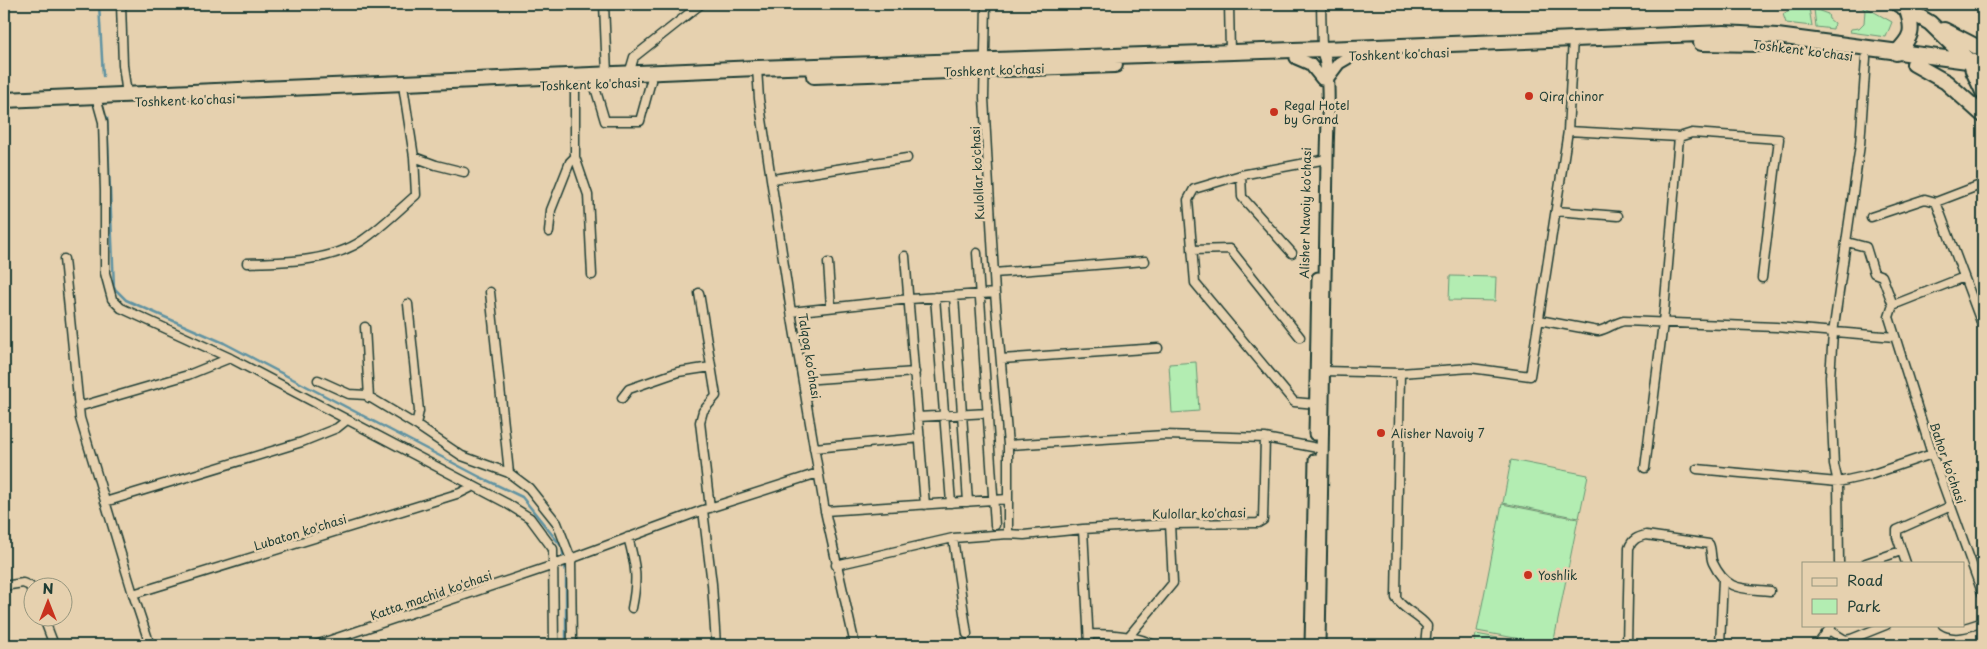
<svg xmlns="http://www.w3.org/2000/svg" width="1987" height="649" font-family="'Playpen Sans',sans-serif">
	<rect width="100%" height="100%" fill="#e6d1af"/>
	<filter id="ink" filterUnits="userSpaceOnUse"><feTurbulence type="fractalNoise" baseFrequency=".02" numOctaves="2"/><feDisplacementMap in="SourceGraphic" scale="10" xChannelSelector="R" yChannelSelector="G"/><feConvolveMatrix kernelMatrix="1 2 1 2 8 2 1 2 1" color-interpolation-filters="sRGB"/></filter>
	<g filter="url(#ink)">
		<path fill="#b3edb2" stroke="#699573" d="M1799,4L1809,8L1812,26L1786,23L1783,14Z
			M1860,4L1892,22L1886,37L1850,32L1851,29L1859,28L1864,23L1865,10L1859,5Z
			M1814,9L1828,14L1829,19L1834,23L1833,29L1816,27Z
			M1450,276L1496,277L1495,301L1449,300Z
			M1196,362L1199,411L1172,413L1169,364Z
			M1511,460L1588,475L1579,518L1503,503Z
			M1502,504L1578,519L1553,645L1477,631Z
			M1476,634L1536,645H1474Z"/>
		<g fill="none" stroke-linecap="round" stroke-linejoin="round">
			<path stroke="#6093a2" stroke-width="2.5" d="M99,4L103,76
				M107,117L114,288L126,300L224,343L480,477L522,497L562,547L566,572V645"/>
			<defs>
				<path id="minor" d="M121,4L123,65L127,95
					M604,4L607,74
					M986,4L984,98L995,293L1008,445V534
					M1229,4L1230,52
					M1321,4L1322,49
					M757,68L759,99L791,312L825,511L855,645
					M629,74L634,57L701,4
					M575,84V157L588,195L592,275
					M594,84L605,121H640L651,81
					M98,104L103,122L105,191V273L112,299L121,308L230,358L506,503L530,518L553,549L554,645
					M1568,131L1679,137L1692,133L1779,139L1762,278
					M414,157L436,165L464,172
					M1241,175L1242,197L1292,253
					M773,179L907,158
					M1936,202L1983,327
					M1556,211L1618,216
					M1871,217L1925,199L1936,202L1983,184
					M549,232L551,210L570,162L575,157
					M1847,242L1866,247L1874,273L1882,276L1893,305
					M1192,250L1230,249L1300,337
					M977,253L995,525
					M905,256L925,505
					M64,259L80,418L133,594L150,645
					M247,263C284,262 331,262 363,240C382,227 399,210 416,195L414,157L404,92
					M828,263L831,307
					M994,273L1145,261
					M1964,277L1893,305L1889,317L1932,454L1983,595
					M490,292L509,473
					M699,293L716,396L703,411L700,422L710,508
					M954,296L968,502
					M935,297L951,503
					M408,304L419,411L416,425
					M791,312L910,299L995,293
					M1539,320L1598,331C1608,329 1614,323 1624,321L1776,327L1895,337
					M365,327L369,398
					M1001,359L1158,348
					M1324,371L1400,373L1396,598C1404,611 1418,614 1427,626L1425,645
					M1400,373L1471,368L1530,376L1568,131L1573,38
					M318,380L349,394L366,395L416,425L462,456L509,473L529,488L557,523L571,559L572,645
					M803,380L915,372
					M622,398L629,389L678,372L711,367
					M1316,404L1294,402L1195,283L1188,200L1194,189L1241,175L1327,159
					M78,407L188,375L230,358
					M918,417L988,413
					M1008,445L1165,435L1265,438L1323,449
					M814,448L920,438
					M1645,468L1663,323L1679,137
					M1697,469L1838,482L1870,475L1932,454
					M105,502L302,442L337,428L347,420
					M703,510L712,584L716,645
					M825,511L1008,499
					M1083,529L1089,645
					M628,537C636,566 638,579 632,608
					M953,538L967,634
					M1839,563L1838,482L1834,465L1830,377L1833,333L1860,145L1866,58
					M1866,563L1901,551
					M1906,563L1897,537V530L1951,506
					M836,565L953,538L1008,534L1024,535L1083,529L1170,524L1258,523L1263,520L1265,438
					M4,586L23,583L30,586L32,593
					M133,594L460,493L472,487
					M43,616L54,645
					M1943,625C1955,633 1971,626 1983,622
					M1829,630L1845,640L1851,639L1886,625
					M1089,634C1112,635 1133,634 1154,645
					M1129,636L1173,583L1170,524
					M316,645L554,565L703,510L818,473
					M1627,645L1629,548C1632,539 1638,537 1646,535L1709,544C1712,550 1710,557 1713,563C1727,592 1742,588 1770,591
					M1720,645L1723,579
					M1820,645L1821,640L1831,627"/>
				<path id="secondary" d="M1296,58L1310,64L1322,79
					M1327,79L1339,63L1351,56
					M1315,434L1318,278
					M1311,645L1315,460
					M1319,645L1327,159C1327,132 1332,72 1322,49"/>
				<path id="primary" d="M1970,62L1972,71L1983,94"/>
				<path id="trunk" d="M1898,4L1930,23L1970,62
					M1944,30L1983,50
					M1701,43L1759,44
					M1896,53C1912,37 1914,31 1907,10
					M1914,64L1946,82L1983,115
					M814,76L1115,65
					M4,100L757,68L1351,48L1724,33L1777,36L1983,63"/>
			</defs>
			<use href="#minor" stroke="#1f3d34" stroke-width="11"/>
			<use href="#secondary" stroke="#1f3d34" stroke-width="15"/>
			<use href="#primary" stroke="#1f3d34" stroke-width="16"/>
			<use href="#trunk" stroke="#1f3d34" stroke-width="18"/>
			<use href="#minor" stroke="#e6d1af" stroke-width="8"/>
			<use href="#secondary" stroke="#e6d1af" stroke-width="11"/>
			<use href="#primary" stroke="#e6d1af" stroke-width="12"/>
			<use href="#trunk" stroke="#e6d1af" stroke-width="14"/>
		</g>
	</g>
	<g fill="#c8321e" stroke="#e6d1af" stroke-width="2">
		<circle cx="1529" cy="96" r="5"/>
		<circle cx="1274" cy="112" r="5"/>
		<circle cx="1381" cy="433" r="5"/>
		<circle cx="1528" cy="575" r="5"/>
	</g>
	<g text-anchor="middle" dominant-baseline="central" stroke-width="5" stroke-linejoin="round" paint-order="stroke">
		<g font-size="12" fill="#1f3d34" stroke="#e6d1af">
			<text transform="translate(1803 50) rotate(7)">Toshkent ko'chasi</text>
			<text transform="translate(1399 54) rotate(-2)">Toshkent ko'chasi</text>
			<text transform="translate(994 70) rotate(-2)">Toshkent ko'chasi</text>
			<text transform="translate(590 84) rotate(-2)">Toshkent ko'chasi</text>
			<text transform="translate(185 100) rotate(-2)">Toshkent ko'chasi</text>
			<text transform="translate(977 173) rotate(-93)">Kulollar ko'chasi</text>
			<text transform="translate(1305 213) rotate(-89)">Alisher Navoiy ko'chasi</text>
			<text transform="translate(810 356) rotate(81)">Talqoq ko'chasi</text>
			<text transform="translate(1948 463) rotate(71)">Bahor ko'chasi</text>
			<text transform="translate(1199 513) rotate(-1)">Kulollar ko'chasi</text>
			<text transform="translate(300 532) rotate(-17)">Lubaton ko'chasi</text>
			<text transform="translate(431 595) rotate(-19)">Katta machid ko'chasi</text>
		</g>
		<g font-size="12" fill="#1f3d34" stroke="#e6d1af" text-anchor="start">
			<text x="1539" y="96">Qirq chinor</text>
			<text x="1284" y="105">Regal Hotel<tspan x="1284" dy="14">by Grand</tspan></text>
			<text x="1391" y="433">Alisher Navoiy 7</text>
			<text x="1538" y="575">Yoshlik</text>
		</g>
	</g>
	<rect width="1987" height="649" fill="none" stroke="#e6d1af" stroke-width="20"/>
	<rect x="10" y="10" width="1967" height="629" fill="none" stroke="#1f3d34" stroke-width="2" filter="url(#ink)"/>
	<rect x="1802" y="562" width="162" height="65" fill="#e6d1af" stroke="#96967e"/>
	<rect x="1812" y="578" width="25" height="8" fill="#e6d1af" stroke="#96967e"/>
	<text x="1847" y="586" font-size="15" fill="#1f3d34">Road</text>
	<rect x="1812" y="599" width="25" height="15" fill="#b3edb2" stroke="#96967e"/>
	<text x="1847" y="612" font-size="15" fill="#1f3d34">Park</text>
	<g transform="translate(48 602)"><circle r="24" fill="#e6d1af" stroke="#96967e"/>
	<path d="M0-4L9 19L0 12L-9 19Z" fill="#c8321e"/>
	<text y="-8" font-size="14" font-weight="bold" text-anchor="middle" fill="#1f3d34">N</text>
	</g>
</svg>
